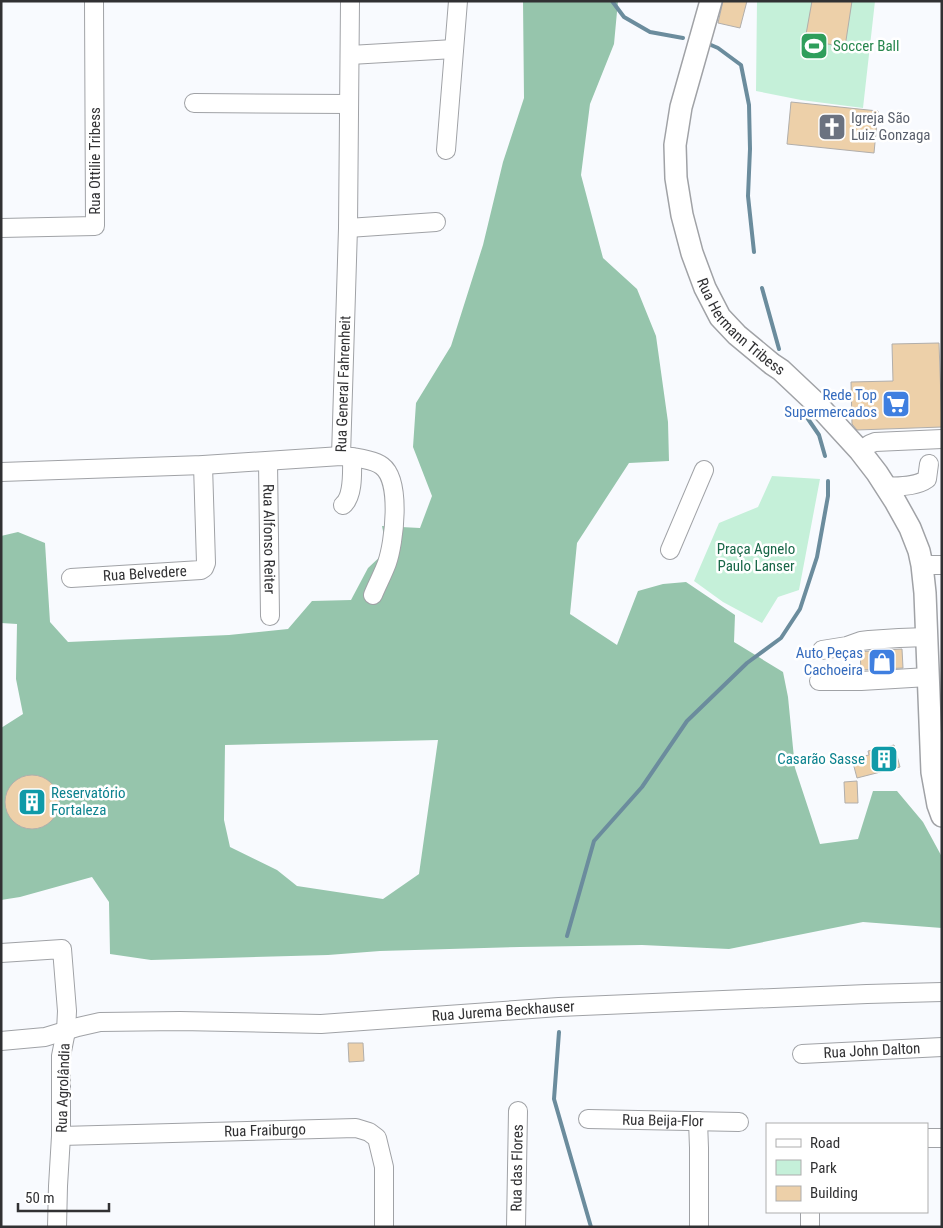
<svg xmlns="http://www.w3.org/2000/svg" width="943" height="1228" font-family="'Roboto Condensed',sans-serif">
	<rect width="100%" height="100%" fill="#f8fafe"/>
	<path fill="#c5f0d9" d="M757,1H875L863,108L801,100L756,91Z
		M772,476L820,479L799,590L778,597L762,623L723,602L694,581L719,523L758,507Z"/>
	<path fill="#96c5ac" fill-rule="evenodd" d="M523,1H618L614,44L590,104L581,175L603,258L637,289L656,336L668,422L669,461L629,463L577,543L570,614L617,645L638,591L663,584L686,582L735,615L734,642L783,672L788,697L795,768L820,844L858,839L873,791H897L923,822L942,857V928L863,922L729,949L642,945L520,947L380,951L328,955L151,960L110,954L109,902L92,877L20,897L1,900V728L23,714L16,679L17,624L1,623V536L18,532L45,543L50,622L68,642L229,635L288,629L312,601L351,600L368,568L384,553V536L382,526L420,528L432,496L413,447L416,403L451,346L483,245L503,162L524,98ZM438,740L419,874L383,899L297,886L277,870L230,847L224,820L225,745Z"/>
	<g fill="none" stroke-linecap="round" stroke-linejoin="round">
		<path stroke="#6b8c9d" stroke-width="4" d="M612,1L624,17L650,32L683,38
			M711,45L718,48L741,65L749,105L750,149L748,196L754,252
			M762,288L779,349
			M806,416L819,435L825,456
			M567,936L594,841L642,787L687,721L747,663L781,638L800,609L817,557L828,496V481
			M559,1032L554,1099L591,1227"/>
	</g>
	<path fill="#edd0a9" stroke="#b1aeab" d="M723,1H747L740,28L718,23Z
		M812,1H852L845,47L805,40Z
		M791,102L878,111L874,153L787,144Z
		M939,343L942,427L857,430L852,424L851,382L893,381L892,344Z
		M902,649L903,668L861,670L860,652L870,651Z
		M894,745L900,767L857,778L852,759L869,755L868,751Z
		M5 802a27 27 0 1 1 54 0a27 27 0 1 1-54 0Z
		M857,781L858,803H845L844,782Z
		M348,1043H363L364,1061L349,1062Z"/>
	<g fill="none" stroke-linecap="round" stroke-linejoin="round">
		<defs>
			<g id="minor">
				<path d="M350,55L454,49"/>
				<path d="M194,103L349,104"/>
				<path d="M446,150L458,1"/>
				<path d="M1,228L95,226L94,1"/>
				<path d="M348,228L436,222"/>
				<path d="M860,451L870,444L875,442L942,439"/>
				<path id="s1" d="M341,456L348,228L350,1"/>
				<path id="s2" d="M268,461L270,616"/>
				<path d="M1,472L203,465L341,456C353,457 373,459 382,466C402,481 394,543 387,563C383,574 377,585 373,595"/>
				<path d="M885,487C898,486 916,487 927,479L929,464"/>
				<path d="M343,505C354,496 352,470 352,457"/>
				<path d="M670,550L704,470"/>
				<path d="M922,565H942"/>
				<path id="s3" d="M71,578L201,570L204,568L206,563L203,465"/>
				<path d="M822,650L847,646L861,641L869,640L899,638L927,637"/>
				<path d="M819,681H861L928,677"/>
				<path d="M1,953L62,949L67,1011L66,1031L61,1056V1136L58,1186L57,1227"/>
				<path id="s4" d="M1,1041L45,1037L78,1027L100,1022L180,1021L321,1024L559,1007L867,994L942,992"/>
				<path id="s5" d="M802,1054L942,1047"/>
				<path id="s6" d="M588,1119L739,1122"/>
				<path d="M698,1121L699,1148V1227"/>
				<path id="s7" d="M61,1136L356,1128L369,1132L377,1138L384,1167V1227"/>
				<path d="M927,1138H942"/>
				<path d="M810,1212V1227"/>
				<path id="s8" d="M516,1227L518,1111"/>
			</g>
			<g id="major">
				<path id="s9" d="M711,1L681,107L675,145L676,178L682,215L692,253L705,288L720,317L737,335L772,364L781,370L816,403L860,451L877,473L895,501L910,528L919,551L922,565L925,593L932,772L938,805L942,816"/>
			</g>
		</defs>
		<use href="#minor" stroke="#a0a2a6" stroke-width="20"/>
		<use href="#major" stroke="#a0a2a6" stroke-width="24"/>
		<use href="#minor" stroke="#fff" stroke-width="18"/>
		<use href="#major" stroke="#fff" stroke-width="21"/>
	</g>
	<defs>
		<symbol id="stadium-square" viewBox="-11 -11 22 22"><rect x="-9" y="-9" width="18" height="18" rx="4" fill="#2e9e5b" stroke="#fff"/><path d="M0-5a6.5 5 0 1 0 0 10a6.5 5 0 1 0 0-10ZM-3.5-1.8h7v3.6h-7Z" fill="#fff"/></symbol>
		<symbol id="church-square" viewBox="-11 -11 22 22"><rect x="-9" y="-9" width="18" height="18" rx="4" fill="#6b7280" stroke="#fff"/><path d="M-1.2-6h2.4v3.5h3.3v2.4h-3.3V6h-2.4V-.1h-3.3v-2.4h3.3Z" fill="#fff"/></symbol>
		<symbol id="supermarket-square" viewBox="-11 -11 22 22"><rect x="-9" y="-9" width="18" height="18" rx="4" fill="#3f7fe0" stroke="#fff"/><path d="M-6-5.5h2.5l.6 2H6L4.5 2H-2.5L-4.4-4H-6ZM-1.5 3.2a1.3 1.3 0 1 0 .1 0ZM3 3.2a1.3 1.3 0 1 0 .1 0Z" fill="#fff"/></symbol>
		<symbol id="shop-square" viewBox="-11 -11 22 22"><rect x="-9" y="-9" width="18" height="18" rx="4" fill="#3f7fe0" stroke="#fff"/><path d="M-5-2.5h2.3a2.7 3.5 0 0 1 5.4 0H5L5.5 6h-11ZM-1.5-2.5h3a1.5 2.3 0 0 0-3 0Z" fill="#fff"/></symbol>
		<symbol id="building-square" viewBox="-11 -11 22 22"><rect x="-9" y="-9" width="18" height="18" rx="4" fill="#0f9aa8" stroke="#fff"/><path d="M-4-6H4V6H1V3H-1V6H-4ZM-2.5-4.3h1.7v1.8h-1.7ZM.8-4.3h1.7v1.8H.8ZM-2.5-1h1.7V.8h-1.7ZM.8-1h1.7V.8H.8Z" fill="#fff"/></symbol>
	</defs>
	<g fill-rule="evenodd">
		<use href="#stadium-square" x="798" y="30" width="32" height="32"/>
		<use href="#church-square" x="816" y="111" width="32" height="32"/>
		<use href="#supermarket-square" x="880" y="388" width="32" height="32"/>
		<use href="#shop-square" x="866" y="646" width="32" height="32"/>
		<use href="#building-square" x="868" y="743" width="32" height="32"/>
		<use href="#building-square" x="16" y="786" width="32" height="32"/>
	</g>
	<g text-anchor="middle" dominant-baseline="central" stroke-width="5" stroke-linejoin="round" paint-order="stroke">
		<g font-size="15" fill="#27864d" stroke="#fff" text-anchor="start">
			<text x="833" y="46">Soccer Ball</text>
		</g>
		<g font-size="15" fill="#5b616d" stroke="#fff" text-anchor="start">
			<text x="851" y="118">Igreja São<tspan x="851" dy="17">Luiz Gonzaga</tspan></text>
		</g>
		<g font-size="15" fill="#313133" stroke="#fff">
			<text transform="translate(95 161) rotate(-90)">Rua Ottilie Tribess</text>
			<text stroke="none"><textPath href="#s9" startOffset="349">Rua Hermann Tribess</textPath></text>
			<text stroke="none"><textPath href="#s1" startOffset="72">Rua General Fahrenheit</textPath></text>
			<text stroke="none"><textPath href="#s2" startOffset="78">Rua Alfonso Reiter</textPath></text>
			<text stroke="none"><textPath href="#s3" startOffset="74">Rua Belvedere</textPath></text>
			<text stroke="none"><textPath href="#s4" startOffset="505">Rua Jurema Beckhauser</textPath></text>
			<text stroke="none"><textPath href="#s5" startOffset="70">Rua John Dalton</textPath></text>
			<text transform="translate(63 1088) rotate(-88)">Rua Agrolândia</text>
			<text stroke="none"><textPath href="#s6" startOffset="75">Rua Beija-Flor</textPath></text>
			<text stroke="none"><textPath href="#s7" startOffset="204">Rua Fraiburgo</textPath></text>
			<text stroke="none"><textPath href="#s8" startOffset="59">Rua das Flores</textPath></text>
		</g>
		<g font-size="15" fill="#366cbe" stroke="#fff" text-anchor="end">
			<text x="877" y="395">Rede Top<tspan x="877" dy="17">Supermercados</tspan></text>
			<text x="863" y="653">Auto Peças<tspan x="863" dy="17">Cachoeira</tspan></text>
		</g>
		<g font-size="15" fill="#196748" stroke="#fff">
			<text x="756" y="549">Praça Agnelo<tspan x="756" dy="17">Paulo Lanser</tspan></text>
		</g>
		<g font-size="15" fill="#0d838f" stroke="#fff" text-anchor="end">
			<text x="865" y="759">Casarão Sasse</text>
			<text x="51" y="793" text-anchor="start">Reservatório<tspan x="51" dy="17">Fortaleza</tspan></text>
		</g>
	</g>
	<rect width="943" height="1228" fill="none" stroke="#313133" stroke-width="5"/>
	<rect x="766" y="1123" width="162" height="90" fill="#ffffff" stroke="#adadad"/>
	<rect x="776" y="1139" width="25" height="8" fill="#ffffff" stroke="#adadad"/>
	<text x="810" y="1148" font-size="15" fill="#313133">Road</text>
	<rect x="776" y="1160" width="25" height="15" fill="#c5f0d9" stroke="#adadad"/>
	<text x="810" y="1173" font-size="15" fill="#313133">Park</text>
	<rect x="776" y="1186" width="25" height="15" fill="#edd0a9" stroke="#adadad"/>
	<text x="810" y="1198" font-size="15" fill="#313133">Building</text>
	<path d="M18 1203v8h91v-8" fill="none" stroke="#313133" stroke-width="2.5"/>
	<text x="25" y="1203" font-size="15" fill="#313133" stroke="#ffffff" stroke-width="4" paint-order="stroke">50 m</text>
</svg>
